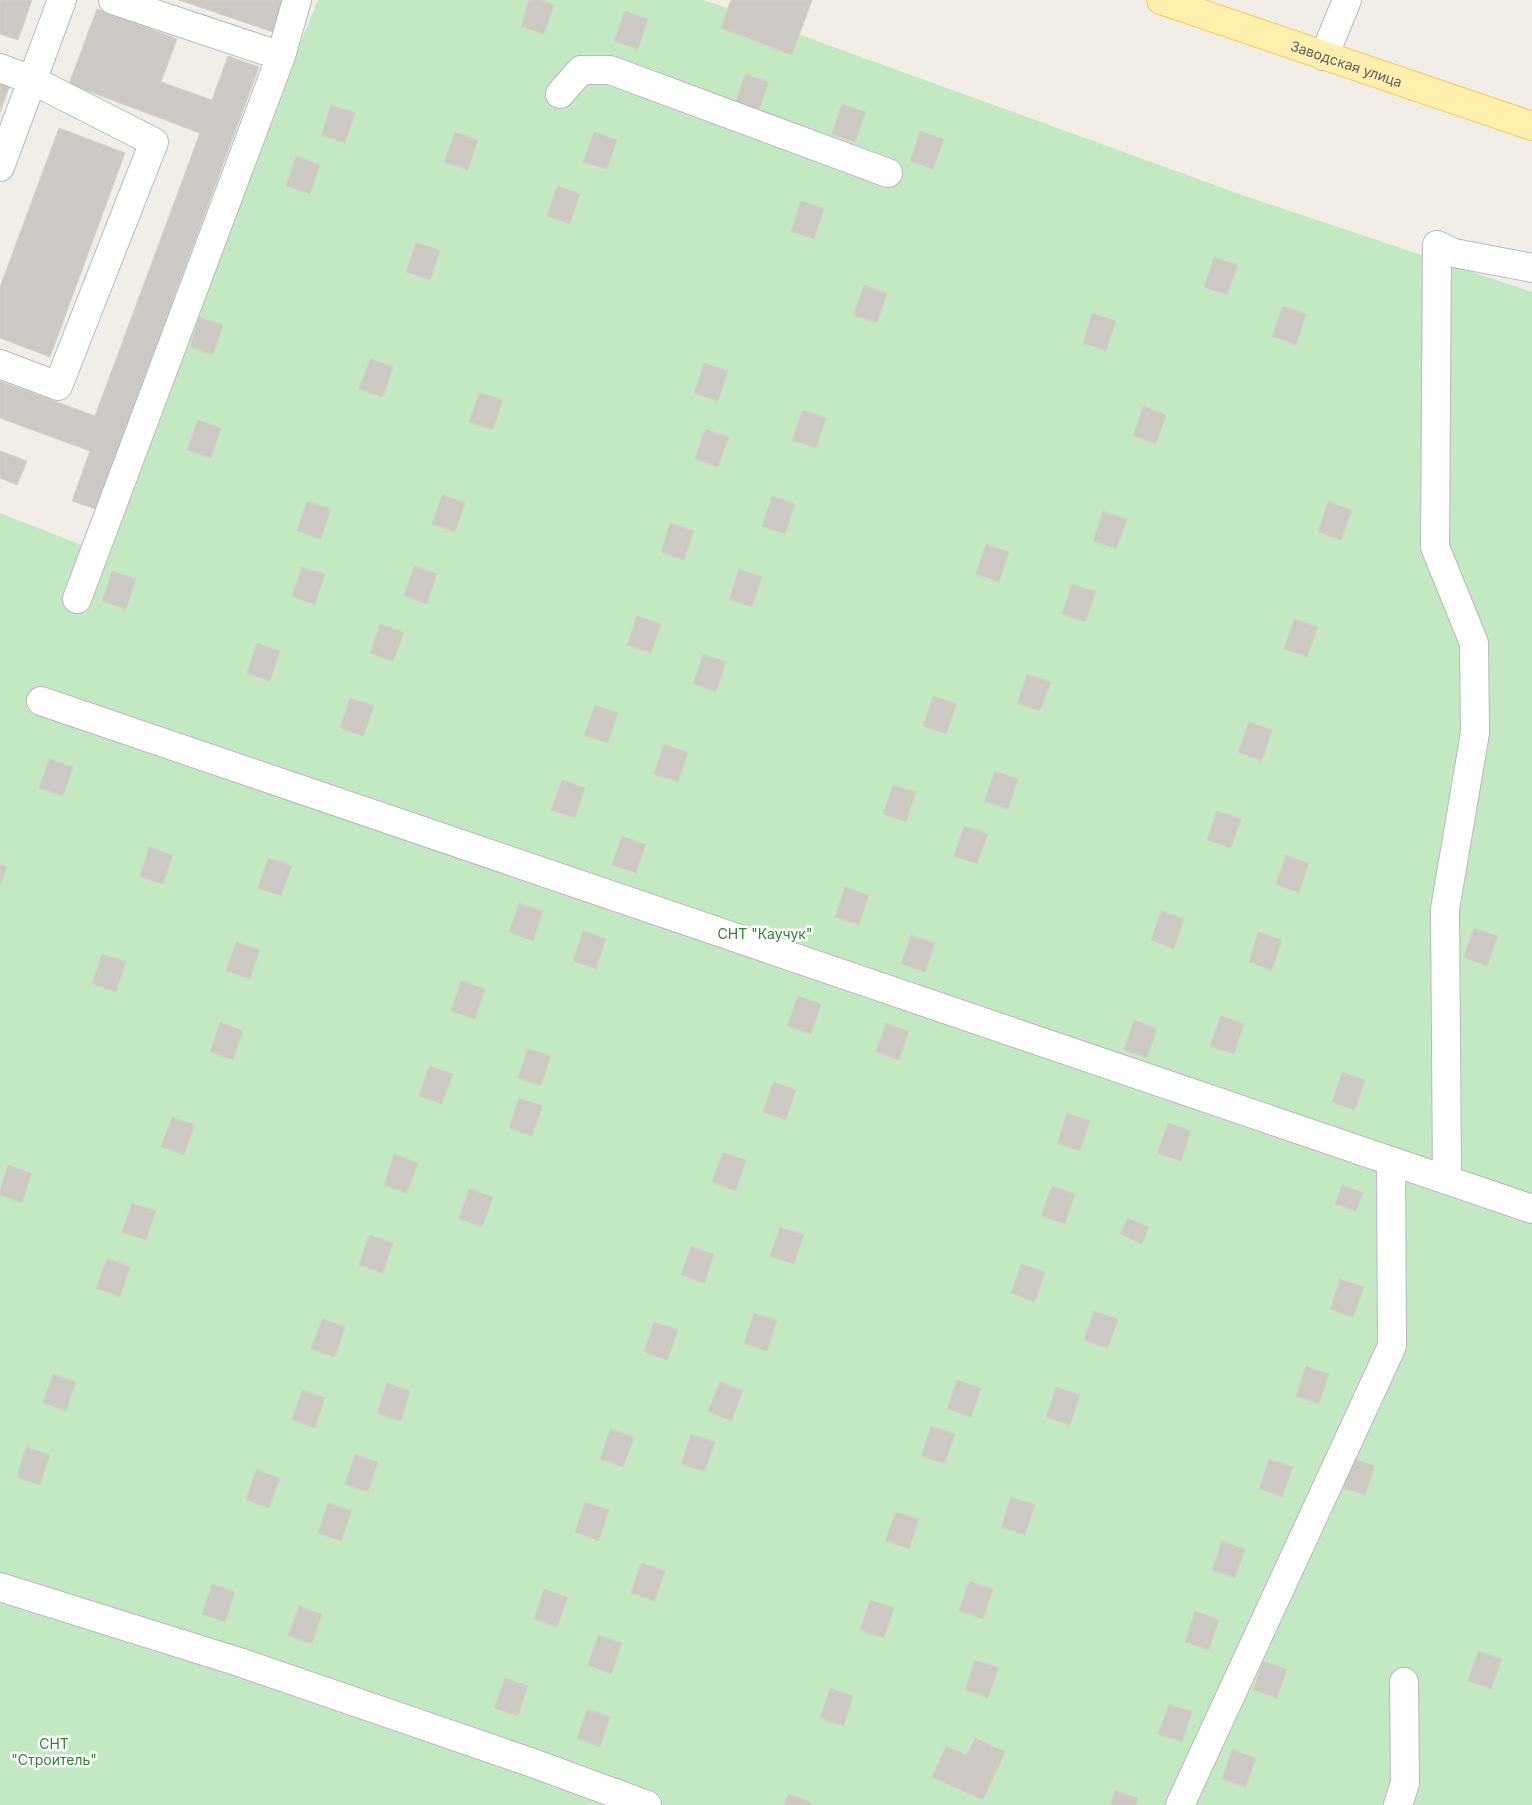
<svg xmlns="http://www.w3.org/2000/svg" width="1532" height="1805" font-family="Inter,sans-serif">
	<rect width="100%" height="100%" fill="#f1eee7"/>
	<path fill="#c3e9c3" d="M318,0H704L1245,196L1532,292V1805H0V513L89,548Z"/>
	<path fill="#ccc9c4" stroke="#d6d0c5" d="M0,0H32L18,40L0,34Z
		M179,0H291L279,34Z
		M529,0H541L554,5L544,34L521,26Z
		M731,0H812L792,55L721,28Z
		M97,9L177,39L161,82L212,100L228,56L259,67L96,509L72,501L90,451L0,418V381L95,416L200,133L69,84Z
		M625,11L648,19L638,49L614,41Z
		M745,74L769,82L758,112L735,104Z
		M0,78L11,82L0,112Z
		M842,104L866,112L855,142L832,134Z
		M331,105L355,113L345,143L321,135Z
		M59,128L125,153L50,357L0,338V287Z
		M920,131L944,139L933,169L910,161Z
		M455,132L478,140L468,170L444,162Z
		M594,132L617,140L607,169L583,162Z
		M296,156L320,165L310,194L286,186Z
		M557,186L580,194L570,224L547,216Z
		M801,201L824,209L814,239L791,231Z
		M416,242L440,251L430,280L406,272Z
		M1214,257L1238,265L1227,295L1204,287Z
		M864,285L887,293L877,323L853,315Z
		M1283,306L1306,314L1296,345L1272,336Z
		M1092,313L1116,321L1106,351L1083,343Z
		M199,317L223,325L213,355L190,347Z
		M370,359L393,367L383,397L359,389Z
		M704,363L728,371L718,401L694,393Z
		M480,392L503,400L493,430L469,422Z
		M1143,406L1166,415L1156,444L1133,436Z
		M803,410L826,418L816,448L792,440Z
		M198,420L221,428L211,458L187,450Z
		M705,429L729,437L718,467L695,459Z
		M0,451L27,461L17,485L0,478Z
		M442,495L465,503L455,532L432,524Z
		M772,496L795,504L785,534L762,526Z
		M307,501L331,509L321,539L297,531Z
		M1328,502L1352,510L1341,540L1318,532Z
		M1103,511L1127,519L1116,549L1093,541Z
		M670,523L694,531L684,560L661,552Z
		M986,544L1009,552L999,582L976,574Z
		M414,566L437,574L427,604L404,596Z
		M302,567L325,574L315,605L292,596Z
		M739,569L762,577L752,607L729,599Z
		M112,571L136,579L126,609L102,601Z
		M1072,584L1096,592L1085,622L1062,614Z
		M637,616L661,624L651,653L627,645Z
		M1294,619L1318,627L1307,657L1284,649Z
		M380,624L404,632L393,661L370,653Z
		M257,643L280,651L270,681L247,673Z
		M703,654L726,662L716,692L693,684Z
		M1027,674L1051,682L1040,711L1017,703Z
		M933,696L957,704L946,734L923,726Z
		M350,698L374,706L363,736L340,728Z
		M595,705L618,713L608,743L584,735Z
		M1249,722L1272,730L1262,761L1238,752Z
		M664,744L688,753L678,782L654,774Z
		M49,759L73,767L63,796L39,788Z
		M995,771L1018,779L1008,809L984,801Z
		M562,780L585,788L575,818L551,810Z
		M893,785L916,792L906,822L883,814Z
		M1217,811L1241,819L1231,848L1207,840Z
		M964,826L988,834L977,864L954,856Z
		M622,836L646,844L636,873L612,865Z
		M149,847L173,855L163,884L140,877Z
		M1286,855L1309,863L1299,893L1276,884Z
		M268,858L292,866L281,896L258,888Z
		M0,865L7,867L0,886Z
		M845,887L869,895L859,925L835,917Z
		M519,903L543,911L533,941L509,932Z
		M1161,911L1184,919L1174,949L1151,940Z
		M1474,928L1498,936L1487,966L1464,957Z
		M583,931L606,939L596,969L573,961Z
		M1258,932L1282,940L1272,970L1249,962Z
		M911,935L935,943L925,972L901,964Z
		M236,942L260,950L250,979L226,971Z
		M102,954L126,962L116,992L92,984Z
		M461,981L485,989L475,1019L451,1011Z
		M798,996L821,1004L811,1034L787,1026Z
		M1221,1016L1244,1024L1234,1054L1210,1046Z
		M1134,1020L1157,1029L1147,1058L1124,1050Z
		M220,1022L243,1031L233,1060L210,1052Z
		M886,1023L909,1031L899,1060L876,1052Z
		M528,1048L551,1056L541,1086L518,1078Z
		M429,1066L453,1074L442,1104L419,1096Z
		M1342,1072L1365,1080L1355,1110L1332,1102Z
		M773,1082L796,1090L786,1120L763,1112Z
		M519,1098L543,1106L532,1136L509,1128Z
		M1067,1113L1090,1121L1080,1151L1057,1143Z
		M172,1117L195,1125L184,1155L161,1147Z
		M1168,1123L1191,1131L1181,1161L1157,1153Z
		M723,1152L746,1160L736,1191L712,1182Z
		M394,1154L418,1163L407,1193L384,1185Z
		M8,1165L32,1173L22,1203L0,1195V1190Z
		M1342,1185L1363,1193L1356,1211L1335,1204Z
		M1052,1186L1075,1194L1065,1224L1041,1216Z
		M469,1189L493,1197L482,1227L459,1219Z
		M132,1203L156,1211L146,1240L122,1232Z
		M1128,1218L1149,1227L1142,1244L1120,1234Z
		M780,1227L804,1235L794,1264L770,1256Z
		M369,1235L393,1243L383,1273L359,1265Z
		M691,1246L714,1254L705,1283L681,1275Z
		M107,1258L130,1267L120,1297L96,1288Z
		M1021,1264L1045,1272L1035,1302L1011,1293Z
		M1340,1279L1364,1287L1353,1317L1330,1309Z
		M1094,1311L1118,1319L1108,1348L1084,1340Z
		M754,1313L777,1321L767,1351L744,1343Z
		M322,1319L345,1327L335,1357L311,1349Z
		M654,1322L678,1330L667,1360L644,1352Z
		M1306,1366L1329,1374L1319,1404L1296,1396Z
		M53,1374L76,1382L66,1411L43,1403Z
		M957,1380L981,1388L971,1417L947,1409Z
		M720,1382L743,1391L731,1421L708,1411Z
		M387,1383L410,1391L401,1421L377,1413Z
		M1056,1387L1080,1395L1070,1425L1046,1417Z
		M302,1390L325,1398L315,1428L292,1420Z
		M931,1426L955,1434L944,1464L921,1456Z
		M610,1429L634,1437L623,1467L600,1459Z
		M691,1434L715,1442L704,1472L681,1464Z
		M26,1447L50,1455L40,1485L17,1477Z
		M355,1454L378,1462L368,1492L345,1484Z
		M1351,1458L1375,1466L1365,1495L1341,1487Z
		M1269,1459L1293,1467L1282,1497L1259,1489Z
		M256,1470L280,1478L269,1508L246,1500Z
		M1011,1497L1035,1505L1025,1535L1001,1527Z
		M585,1502L609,1510L599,1541L575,1532Z
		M328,1503L352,1511L341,1541L318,1533Z
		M896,1512L919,1519L909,1549L885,1541Z
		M1222,1541L1245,1549L1235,1578L1212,1570Z
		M641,1563L665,1571L655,1601L631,1593Z
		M969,1581L993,1589L983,1619L959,1611Z
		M212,1584L235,1592L225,1622L202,1614Z
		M544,1589L568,1597L557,1627L534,1619Z
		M870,1600L894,1608L884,1638L860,1630Z
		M299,1606L322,1614L312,1644L288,1636Z
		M1195,1611L1219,1620L1209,1650L1185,1642Z
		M598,1635L622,1643L611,1674L588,1665Z
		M1478,1651L1502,1659L1491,1689L1468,1681Z
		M975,1660L999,1668L988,1698L965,1690Z
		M1263,1661L1287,1669L1277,1698L1253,1690Z
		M505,1678L528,1686L518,1716L494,1708Z
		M830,1688L853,1696L844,1726L820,1718Z
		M1169,1704L1192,1712L1182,1742L1158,1734Z
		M587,1709L610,1717L600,1747L577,1739Z
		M975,1738L1005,1752L983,1800L932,1777L946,1746L967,1755Z
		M1232,1750L1256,1758L1246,1787L1222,1779Z
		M1115,1790L1138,1798L1136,1805H1110Z
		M788,1794L811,1802L810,1805H784Z"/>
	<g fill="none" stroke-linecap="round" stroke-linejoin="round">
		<defs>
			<path id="minor" d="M113,0L281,56
				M1324,56L1347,0
				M0,68L32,80L154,142L58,386L0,364
				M560,94L581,70H610L888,173
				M0,167L62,0
				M77,599L281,56L297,0
				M41,701L1532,1209
				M1447,1180L1445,909L1475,733L1474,643L1435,547L1437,245L1454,253L1532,268
				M0,1587L239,1662L530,1762L647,1805
				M1180,1805L1392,1346L1391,1161
				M1398,1805L1405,1783L1404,1682"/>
			<g id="major">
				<path id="s1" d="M1161,0L1532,126"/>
			</g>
		</defs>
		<use href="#minor" stroke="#b7b9bd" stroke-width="30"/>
		<use href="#major" stroke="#f7c85a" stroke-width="30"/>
		<use href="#minor" stroke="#fff" stroke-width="28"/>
		<use href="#major" stroke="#fff0ad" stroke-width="28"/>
	</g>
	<g text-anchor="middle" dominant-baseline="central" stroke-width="5" stroke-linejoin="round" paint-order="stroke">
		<g font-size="14" fill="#5e6267" stroke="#fff">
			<text stroke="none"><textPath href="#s1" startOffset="196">Заводская улица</textPath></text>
		</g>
		<g font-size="14" fill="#318333" stroke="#fff">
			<text x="765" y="933">СНТ "Каучук"</text>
			<text x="54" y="1743">СНТ<tspan x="54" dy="16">"Строитель"</tspan></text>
		</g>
	</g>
</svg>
